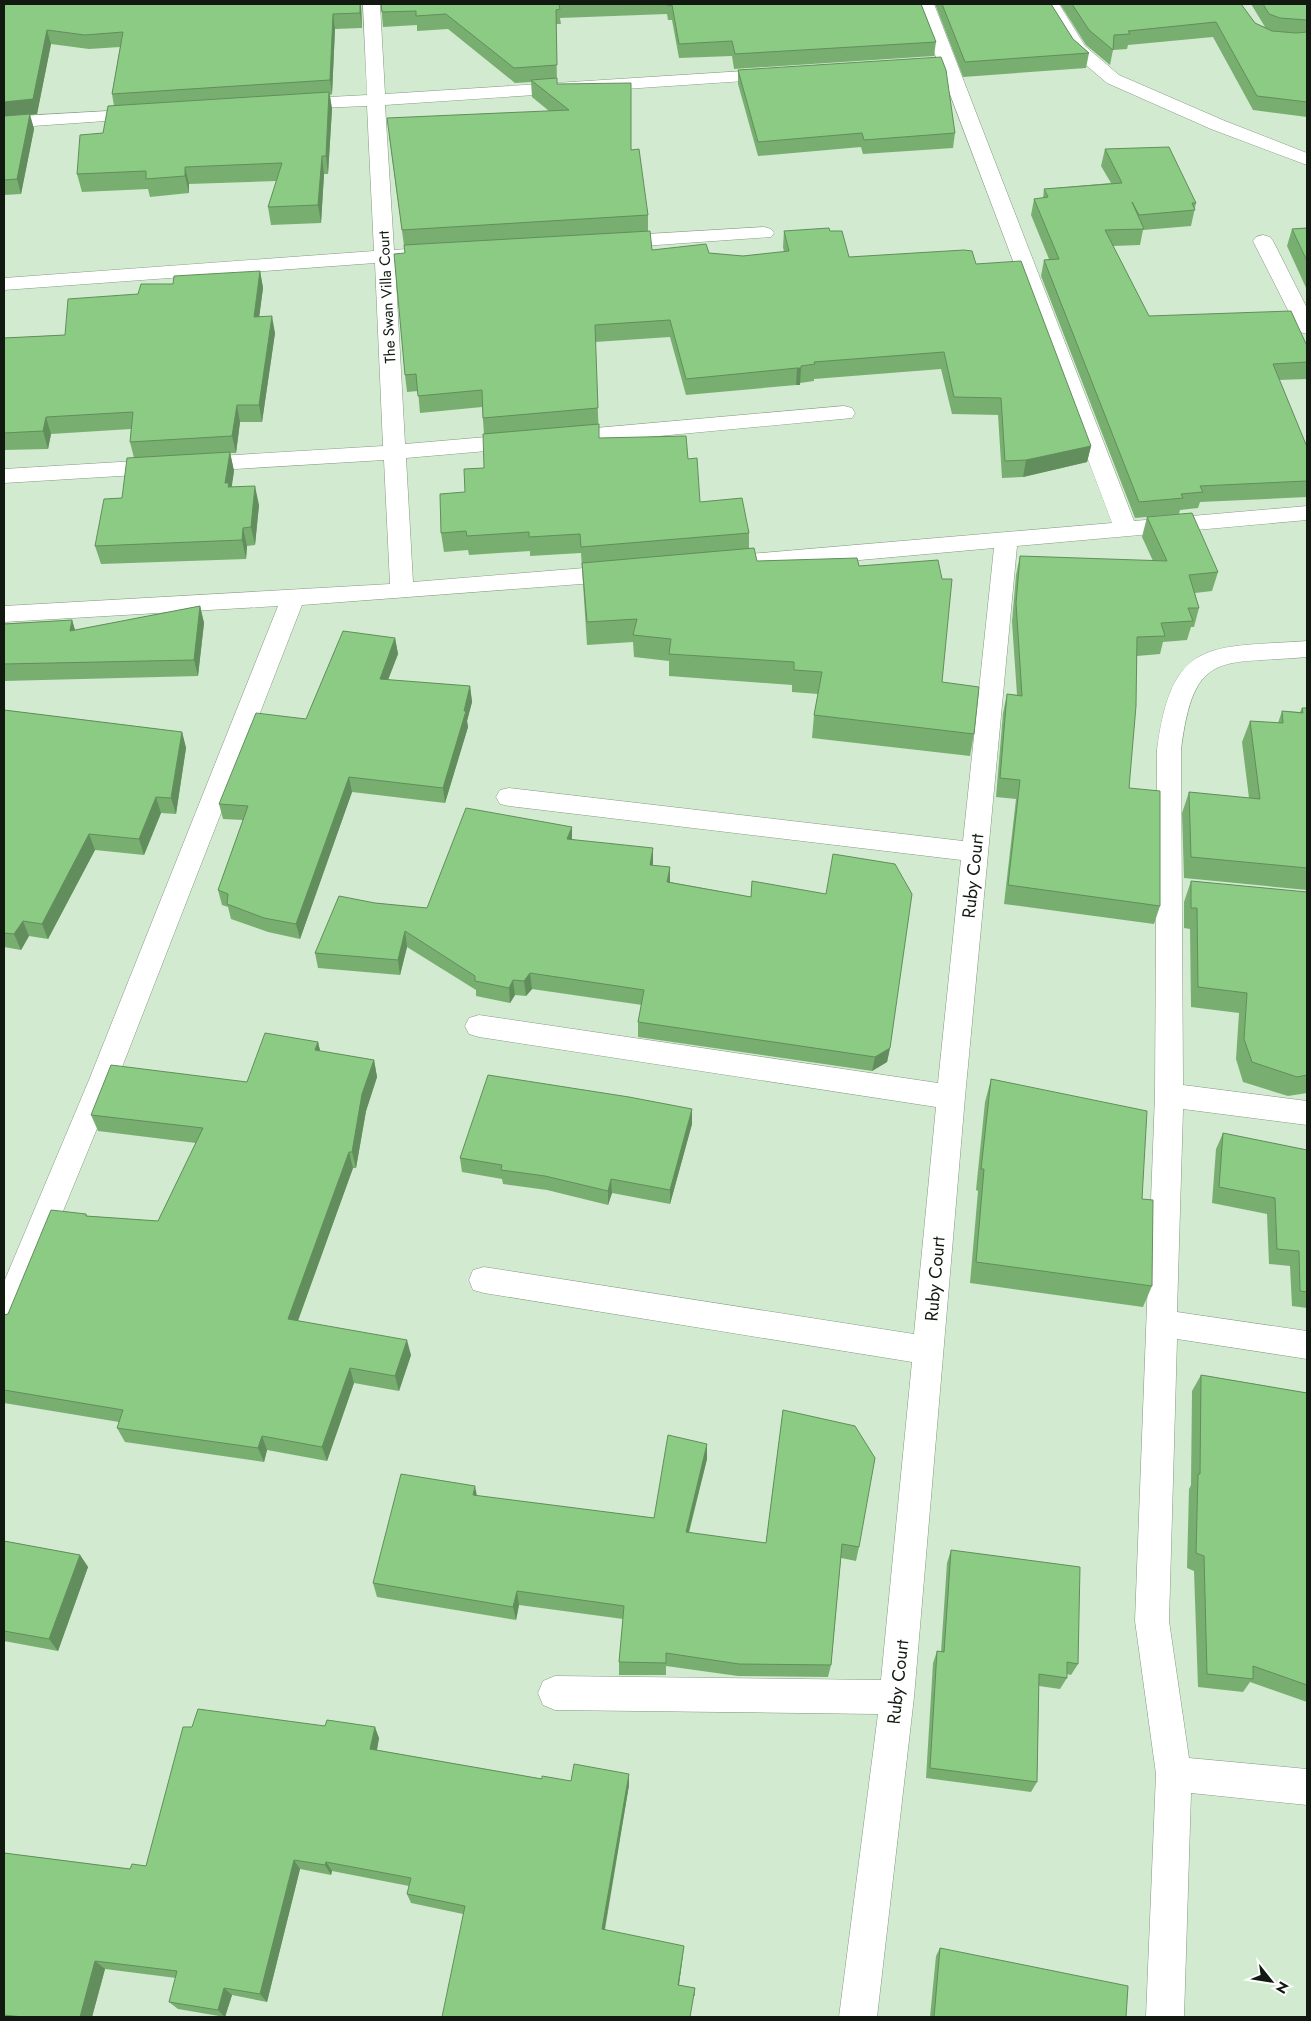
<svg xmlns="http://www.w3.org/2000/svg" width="1311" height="2021" font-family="Jost,sans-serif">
	<rect width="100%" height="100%" fill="#d2eacf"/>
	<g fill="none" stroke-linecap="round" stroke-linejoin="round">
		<defs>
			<path id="minor" d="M363,4H380L385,94L774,69L780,70L783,74L780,78L774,79L385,105L394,250L431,247L438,249L441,253L438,257L395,262L405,444L521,434L529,436L532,441L529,446L521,448L406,458L413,582L621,565L629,567L633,573L629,579L621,581L302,605L117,1080L19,1318L15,1328L4,1332V1282L89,1080L278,606L4,622V606L390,584L384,460L4,483V469L383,446L375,263L4,290V278L374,251L367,106L293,109L287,108L284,104L287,100L293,99L367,95Z
				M916,4H934L1134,521L1307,506V520L1017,546L965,1097L914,1697L877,2017H839L878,1714L555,1710L543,1705L538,1693L543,1681L555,1676L881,1680L912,1362L484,1293L473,1290L469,1280L473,1270L484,1267L914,1334L936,1107L479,1037L469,1034L465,1026L469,1018L479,1015L938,1083L961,860L509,806L500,804L496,797L500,790L509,788L963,841L994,548L726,572L718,569L715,564L718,559L726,556L1112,523Z
				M1042,4H1059L1085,46L1119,75L1225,121L1307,153V165L1211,129L1107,83L1072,53Z
				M143,109L149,110L152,114L149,118L4,128V117Z
				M764,227L771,229L774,233L771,237L614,248L607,246L604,242L607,238L614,236Z
				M1263,235L1270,237L1273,241L1307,308V334L1300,332L1297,328L1253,241L1256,237Z
				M844,406L852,408L855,413L852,418L562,445L554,443L551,438L554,433L562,431Z
				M1307,641V657C1220,665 1194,648 1181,750L1183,1085L1307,1101V1125L1183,1109L1177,1312L1307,1331V1359L1177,1339L1169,1621L1189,1758L1307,1769V1805L1191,1793L1184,2017H1146L1156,1774L1135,1621L1155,1095L1157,750C1172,637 1209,648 1307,641Z"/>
		</defs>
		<use href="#minor" stroke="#849a81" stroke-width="1"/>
		<use href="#minor" fill="#fff" fill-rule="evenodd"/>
	</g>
	<path fill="#78af71" d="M4,4H361L362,28L335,29L332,94L330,95L332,109L328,174H324L321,223L271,225L268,207L277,181L189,184V193L150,197L148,189L82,192L77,174L103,133L114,106L112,94L120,47L89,49L51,44L37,114L30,115L34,129L21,194L4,195Z
		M381,4H921L936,42L934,56L734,69L732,56L679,58L672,20H668L667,14L560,18L561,24H556L557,84L631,150L648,215V231L652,250L709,253L743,256L784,252L783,247L784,231H830L849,257L976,264L1091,446L1087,462L1023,477L1002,478L998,415L952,414L941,369L814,379V381L800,383V385H796L686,395L670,337L595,342L599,438L688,459L700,502L749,533V548L757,561L859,566L942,682L974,734L970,756L812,738L814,715L818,694L792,692V685L669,676V661L634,657L633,642L587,645L581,553L530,556V551L469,555L468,550L444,552L441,533L465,492L484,468V434L482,407L420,413L418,391L407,392L405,375V253L389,135L549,111L532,97L531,82L515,83L448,29L417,31V25L383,27Z
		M935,4H1051L1073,39L1089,53L1086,68L963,77Z
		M1060,4H1241L1255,23L1265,27L1251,4H1307V117L1253,110L1213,37L1128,45L1127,49L1113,50L1110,65L1086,45Z
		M738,70L955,133L953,148L863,154L861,147L758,156L738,84Z
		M1105,149L1196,203L1191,226L1143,230L1140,245L1113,246L1149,316L1307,346V379L1279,380L1307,447V497L1200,502L1198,508L1180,510L1179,514L1135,518L1041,276L1044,260L1049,259L1031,215L1034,199L1043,198L1044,189L1111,183L1101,166Z
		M1307,228V290L1287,246L1292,229Z
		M260,271L263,288L259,316L275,333L262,422H240L236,453H230L234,471L231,487L259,505L255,545L247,546L246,559L101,564L95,546L122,498L134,458L130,442L131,429L51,434L48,449L4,450V338L65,335L138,294L173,284Z
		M1147,517L1218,572L1212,591L1195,593L1199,608L1194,627H1191L1187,640L1163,642L1160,654L1137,656L1129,788L1160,906L1154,924L1004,904L1016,799L996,797L1003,713L1007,694L1017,695L1012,622L1016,575L1020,556L1153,561L1142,537Z
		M200,606L204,623L198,676L4,681V624L72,620L75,630Z
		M395,638L398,654L388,680L470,686L472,702L467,721L468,727L445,803L352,792L300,939L268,932L231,919L228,907L222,905L218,890L243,820L223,819L219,804L306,719Z
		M1302,708H1307V891V890L1184,878L1182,813L1189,792L1249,798L1242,742L1250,721L1278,723L1282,711L1300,712Z
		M4,710L182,732L186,748L176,814L161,813L144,855L95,850L48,939L29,936L21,950L4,947Z
		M572,827V839L653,865L670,882L751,897L752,881L890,1048L887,1062L872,1071L638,1037V1022L642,1005L532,989L526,996L515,995L510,1003L476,996V990L407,947L400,975L318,968L315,953L375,903L427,908Z
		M1191,881L1307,892V1093L1288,1096L1243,1082L1236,1059L1239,1013L1191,1007L1190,929L1184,928V902Z
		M318,1042L320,1051L374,1060L377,1077L366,1111L356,1168H353L298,1321L411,1355L399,1391L354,1383L327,1461L267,1450L264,1462L125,1442L117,1428L119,1422L4,1403V1315L8,1314L86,1214L87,1216L158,1221L196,1143L98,1131L91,1115L247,1082Z
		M991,1079L1142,1199L1152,1286L1143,1307L970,1283L978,1191L976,1190L985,1102Z
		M692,1124L670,1204L612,1193L608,1205L547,1190L503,1184L502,1179L462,1172L460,1158Z
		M1223,1133L1307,1150V1308L1292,1306L1290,1266L1269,1264L1267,1214L1212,1203L1216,1149Z
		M1201,1375L1307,1393V1702L1250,1682L1243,1692L1198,1687L1194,1571L1187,1568L1189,1489L1191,1485L1192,1391Z
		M783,1410L859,1547L856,1561L841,1558L831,1665L828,1677L738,1676L666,1666V1675H619V1662L623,1619L519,1605L516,1620L377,1597L373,1583L477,1496L654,1518L707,1444V1459L689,1533L766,1543Z
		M4,1541L80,1555L88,1567L58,1651L4,1641Z
		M951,1550L1078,1664L1071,1675L1067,1674V1678L1060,1689L1039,1686L1037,1782L1031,1792L926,1778L933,1663L937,1651L941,1652L947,1563Z
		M379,1738L377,1750L542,1779L629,1785L605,1930L683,1954L679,1985L695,1988V1996L463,1914L411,1903L407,1894L409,1886L332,1871L331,1875L300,1869L267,2002L232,1995L225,2017L178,2009L169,2002L176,1978L105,1969L92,2017H4V1853L130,1869L146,1866Z
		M940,1948L1126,2017H930L936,1956Z"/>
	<path fill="#618e5c" d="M360,4H361L362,28L360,13Z
		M333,14L335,29L332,94L330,80Z
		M47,30L51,44L37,114L30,115L34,129L21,194L17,179L4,118V102Z
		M329,92L332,109L328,174L326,156Z
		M322,156L324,174L321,223L318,205Z
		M185,167L189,184V193L185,176Z
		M260,271L263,288L257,334L254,317Z
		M272,316L275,333L262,422L259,405Z
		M797,368H801L800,385H796Z
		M237,405L240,422L236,453L232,436Z
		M46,417L51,434L48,449L43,431Z
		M1091,446L1087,462L1023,477L1026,460Z
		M230,452L234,471L231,492L225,483Z
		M255,486L259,505L255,545L251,527Z
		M243,528L247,546L246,559L242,540Z
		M200,606L204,623L198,676L194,660Z
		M72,620L77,637L70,631Z
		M395,638L398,654L382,695L380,679Z
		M470,686L472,702L467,721L468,727L445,803L443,788L464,711Z
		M182,732L186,748L176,814L171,798Z
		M349,777L352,792L300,939L296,924Z
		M156,797L161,813L144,855L139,839Z
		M572,827V843L567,839Z
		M89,834L95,850L48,939L42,924Z
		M653,848V864L650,880V865Z
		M670,867V883L667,882Z
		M23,921L29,936L21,950L14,934Z
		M405,931L407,947L400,975L398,960Z
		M530,973L532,989L526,996L524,981Z
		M513,980L515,995L510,1003L509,988Z
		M318,1042L322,1059L315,1050Z
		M890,1048L887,1062L872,1071L875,1057Z
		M374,1060L377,1077L366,1111L356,1168L352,1152L362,1094Z
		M692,1109V1124L670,1204V1190Z
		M349,1152L353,1168L293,1334L288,1319Z
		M611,1179L612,1193L608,1205V1191Z
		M407,1340L411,1355L399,1391L395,1376Z
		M350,1368L354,1383L327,1461L322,1447Z
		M262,1436L267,1450L264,1462L258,1448Z
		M707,1444V1459L685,1546L686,1532Z
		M475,1486L478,1501L473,1495Z
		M80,1555L88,1567L58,1651L49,1639Z
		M517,1591L519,1605L516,1620L513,1607Z
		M375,1727L379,1738L375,1760L370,1749Z
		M629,1774V1785L603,1938L602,1929Z
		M294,1860L300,1869L267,2002L260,1994Z
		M326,1862L332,1871L331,1875L325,1865Z
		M684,1946L683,1954L678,1992V1985Z
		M95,1961L105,1969L92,2017H80Z
		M224,1988L232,1995L225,2017L218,2010Z"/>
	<path fill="#8bcb83" stroke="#618e5c" d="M4,4H360V13L333,14L330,80L112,94L123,32L85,35L47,30L33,99L4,102Z
		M381,4H561H559L560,9L556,10L557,65L514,68L446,14L416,16V11L382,12Z
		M668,4H921L936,42L735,54L732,41L679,44L672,5L668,6Z
		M942,4H1051L1073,39L1089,53L965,62Z
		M1072,4H1241L1255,23L1272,31L1296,33L1307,32V102L1257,96L1216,22L1128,31L1130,34L1114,35L1113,50L1089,30Z
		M1263,4H1307V20L1280,18L1269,14Z
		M941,57L946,70L955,133L864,140L862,133L758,142L738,70Z
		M557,78V84L631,83V150L639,149L648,215L402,230L387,118L569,110L531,80Z
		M329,92L326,156H322L318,205L268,207L282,163L185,167V176L146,179V171L77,174L80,135L103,133L108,106Z
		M30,114L17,179L4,180V116Z
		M1169,147L1196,203H1192L1195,210L1139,215L1132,202L1144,229L1105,230L1149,316L1291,311L1307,346V362L1273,364L1307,447V481L1200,486L1203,492L1181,494L1183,498L1139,502L1044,260L1059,259L1034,199L1048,197L1044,189L1122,183L1105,149Z
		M829,228L830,231H842L849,257L964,250L972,251L976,264L1021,261L1091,446L1026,460L1005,461L1001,398L954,397L944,352L814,362L815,364L801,366V368H797L686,379L670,320L595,325L598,408L483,418L482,390L418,396L416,374L405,375L394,254L405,253L404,245L650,231L652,250L706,244L709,253L743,256L789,251L784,231Z
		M1307,228V261L1292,229Z
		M260,271L254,317L272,316L259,405H237L232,436L130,442L133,412L46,417L43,431L4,433V338L65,335L68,299L138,294L141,284H173L174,276Z
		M599,424V438L686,436L688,459L697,458L700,502L742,498L749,533L581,547L580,534L529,537V532L467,536L466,531L441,533L440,494L465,492L464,469L484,468L483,434Z
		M230,452L225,483H229L228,487L255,486L251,527L243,528L242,540L95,546L104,499L122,498L127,458Z
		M1192,513L1218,572L1189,575L1199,608H1188L1193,621L1161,623L1165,636L1137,637L1136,706L1129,788L1160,791V906L1008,885L1020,780L1000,778L1007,694L1022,696L1016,603L1020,556L1167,561L1147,517Z
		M754,548L757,561L857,558L859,566L938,560L942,579H952L942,682L979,687L974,734L814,715L822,672L794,670V662L669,654L671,639L633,635L637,619L587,622L582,563Z
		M200,606L194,660L4,664V624L72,620L70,631Z
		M343,631L395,638L380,679L470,686L464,711H466L443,788L349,777L296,924L264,918L227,904L228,894L218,890L248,806L219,804L256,713L306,719Z
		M1302,708H1307V868L1191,857L1189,792L1260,799L1250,721L1283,723L1282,711L1303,713Z
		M4,710L182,732L171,798L156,797L139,839L89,834L42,924L23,921L14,934L4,933Z
		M466,808L572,827L567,839L653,848L650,865L670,867L667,882L751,897L752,881L826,894L833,854L895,864L912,894L890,1048L875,1057L638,1022L644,990L530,973L524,981L513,980L509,988L475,981V976L405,931L398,960L315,953L339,896L375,903L427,908Z
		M1191,881L1307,892V1075L1297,1077L1252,1062L1244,1039L1247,993L1198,987L1197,908H1191Z
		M265,1033L318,1042L315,1050L374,1060L362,1094L352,1152H349L288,1319L407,1340L395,1376L350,1368L322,1447L262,1436L258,1448L117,1428L123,1410L4,1390V1315L8,1314L51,1210L86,1214V1216L158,1221L203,1128L91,1115L111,1065L247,1082Z
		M488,1075L629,1097L692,1109L670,1190L611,1179L608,1191L545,1176L501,1170L502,1165L460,1158Z
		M991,1079L1147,1111L1142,1199L1153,1200L1152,1286L976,1262L984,1169H981Z
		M1223,1133L1307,1150V1292L1300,1291L1299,1251L1277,1249L1275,1198L1219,1187Z
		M1201,1375L1307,1393V1685L1253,1666V1679L1207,1674L1204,1556L1196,1553L1198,1474H1200Z
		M783,1410L855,1426L875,1458L859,1547L842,1544L831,1665L739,1664L666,1653V1663L619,1662L624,1606L517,1591L513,1607L373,1583L401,1474L475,1486L473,1495L654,1518L668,1435L707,1444L686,1532L766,1543Z
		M4,1541L80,1555L49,1639L4,1631Z
		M951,1550L1080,1567L1078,1664L1067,1662V1678L1039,1674L1037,1782L930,1768L937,1651L944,1652Z
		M198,1709L325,1726L327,1720L375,1727L370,1749L542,1779V1776L571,1781L574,1764L629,1774L602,1929L684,1946L678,1985L695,1988L690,2017H442L465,1906L407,1894L411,1878L326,1862L325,1865L294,1860L260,1994L224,1988L218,2010L169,2002L177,1971L95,1961L80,2017H23L4,2015V1853L130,1869L132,1864L146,1866L183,1727H192Z
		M940,1948L1128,1986L1126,2017H934Z"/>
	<g text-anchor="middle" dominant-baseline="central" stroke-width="5" stroke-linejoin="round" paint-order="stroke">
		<g font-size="15" fill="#111910" stroke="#fff">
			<text transform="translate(387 297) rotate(-93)">The Swan Villa Court</text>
		</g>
		<g font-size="18" fill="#111910" stroke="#fff">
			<text transform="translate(973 876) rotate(-84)">Ruby Court</text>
			<text transform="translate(935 1279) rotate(-85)">Ruby Court</text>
			<text transform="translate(898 1682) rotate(-84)">Ruby Court</text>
		</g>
	</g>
	<rect width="1311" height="2021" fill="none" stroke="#111910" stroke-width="10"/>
	<g transform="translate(1271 1981) rotate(120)" stroke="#ffffff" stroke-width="4" paint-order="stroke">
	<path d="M0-4L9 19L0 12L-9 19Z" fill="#111910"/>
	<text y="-8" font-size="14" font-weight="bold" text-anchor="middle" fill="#111910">N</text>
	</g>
</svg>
